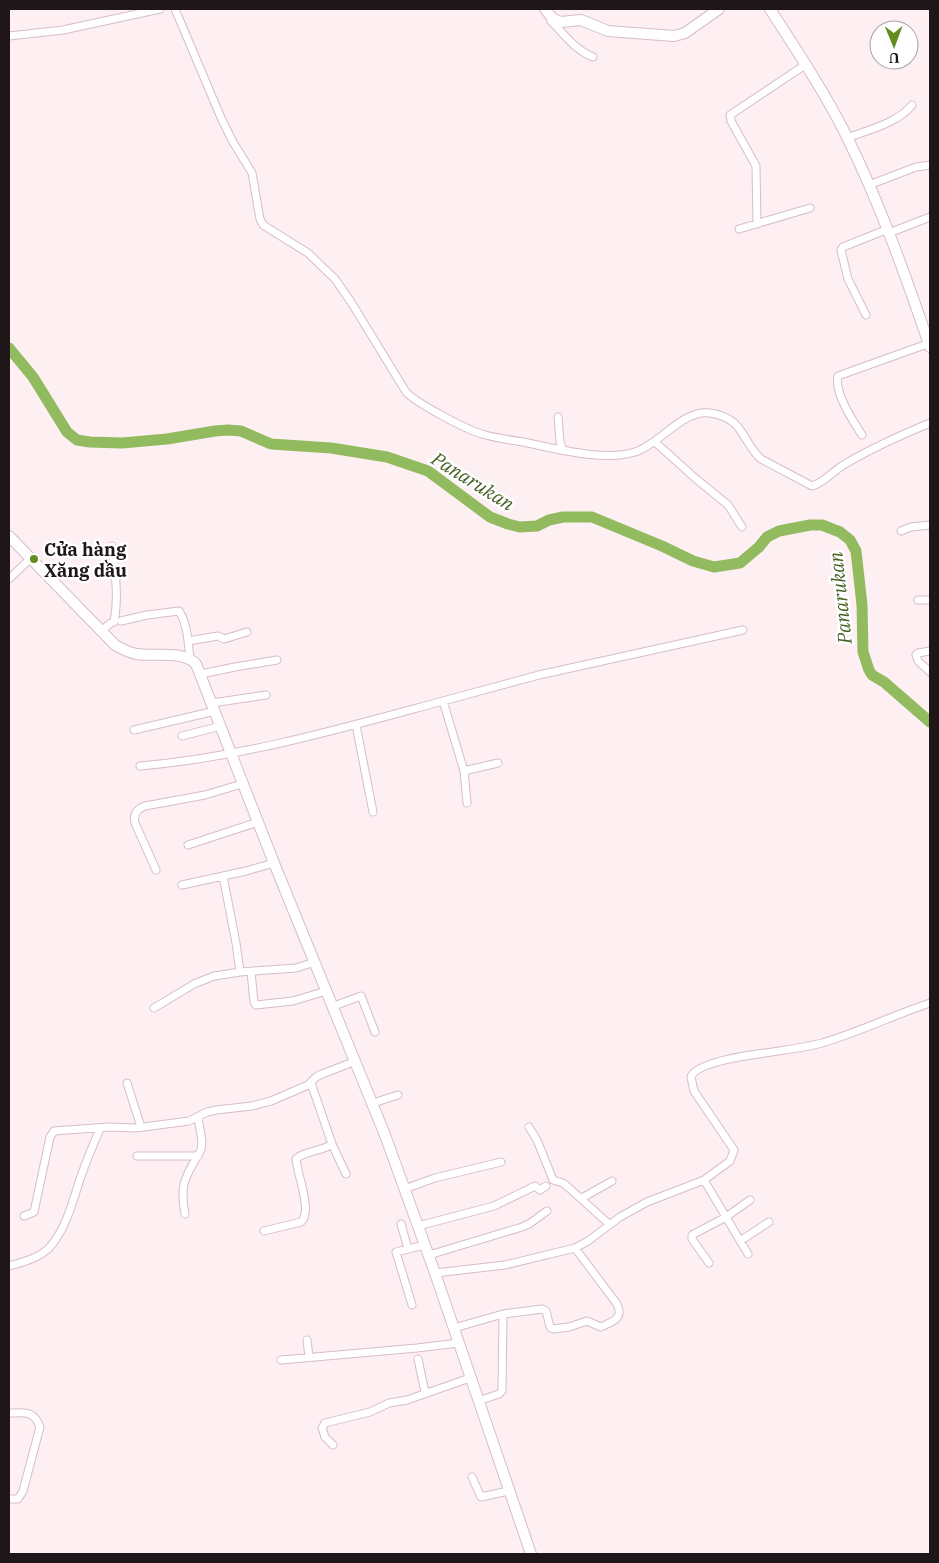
<svg xmlns="http://www.w3.org/2000/svg" width="939" height="1563" font-family="'IBM Plex Serif',serif">
	<rect width="100%" height="100%" fill="#feeff3"/>
	<g fill="none" stroke-linecap="round" stroke-linejoin="round">
		<path stroke="#92bb5f" stroke-width="11" d="M9,348L33,377L67,432L77,440L90,442L122,443L167,439L215,431L228,430L241,431L271,444L331,448L387,457L428,471L490,517L508,524L520,527L537,526L549,520L563,517H592L662,546L693,561L714,567L740,563L759,547L767,537L779,531L810,525H822L840,532L850,540L856,551L862,605L863,652L869,670L872,675L884,682L930,722"/>
		<defs>
			<path id="street" d="M175,9L222,120L233,142L252,173L260,219L263,225L308,253L335,279L351,302L406,392C416,403 467,430 482,434C495,438 509,440 523,442C553,448 605,462 635,452C660,444 683,409 710,413C745,418 741,441 761,459L812,486C824,483 834,470 845,464C872,448 901,435 930,423
				M553,19L551,21C564,34 575,50 593,57
				M9,36L63,30L160,9
				M847,138C868,130 898,123 912,105
				M869,185L916,167L930,165
				M757,224L756,166L731,121L730,115L805,65
				M739,229L810,208
				M889,233L930,217
				M866,315L848,279L841,250L843,247L888,229
				M558,417L560,442L563,450
				M862,435C853,421 834,393 838,376L930,343
				M655,442L695,478L728,505L742,527
				M901,531L911,527L930,525
				M9,579L31,558
				M918,600H930
				M121,621L147,615L179,611C188,625 188,643 190,659
				M101,631L111,623L114,622C119,597 115,571 112,546
				M188,641L218,636L224,639L247,632
				M930,651L918,653L916,655L918,661L930,672
				M201,674L235,667L277,660
				M443,701L539,675L743,630
				M212,703L266,695
				M356,725L373,812
				M134,730L215,711
				M182,736L221,726
				M140,766C243,757 343,728 443,701L464,771L467,803
				M464,771L498,763
				M188,845L258,822
				M156,870L135,823C133,814 137,809 145,806L205,795L242,784
				M223,876L236,943L240,972
				M182,885L246,871L274,863
				M251,972L254,1002L256,1005L293,1001L326,991
				M334,1006L361,996L375,1032
				M154,1008L194,984L214,976L240,972L296,968L315,962
				M127,1083L141,1127
				M373,1103L398,1095
				M529,1127L537,1140L553,1180L563,1183L569,1188L609,1224
				M332,1144L346,1174
				M137,1156H198
				M704,1180L748,1254
				M404,1189L435,1178L501,1162
				M582,1198L612,1181
				M185,1214C179,1183 186,1176 201,1150L202,1141L198,1118
				M24,1216L34,1212L50,1137L54,1131L109,1127L136,1128L189,1121L207,1112L216,1110L252,1106L271,1101L308,1085L316,1077L322,1074L356,1061
				M401,1224L408,1249
				M418,1226L494,1206L535,1186L540,1190L546,1186
				M264,1231L301,1222C313,1212 297,1174 296,1159C305,1150 321,1152 332,1144L311,1083
				M740,1241L769,1222
				M429,1255L522,1227L529,1224L547,1211
				M709,1263L692,1239V1235L726,1217L750,1200
				M9,1266C22,1262 37,1259 48,1249C65,1232 73,1201 80,1179C86,1162 93,1145 100,1129
				M435,1273L505,1265L575,1248L588,1241L620,1217L647,1202L704,1180L730,1161L734,1150L694,1091L691,1077C696,1062 750,1055 765,1053C784,1050 803,1048 822,1043C859,1032 894,1015 930,1003
				M412,1305L396,1252L425,1245
				M454,1328L503,1314L542,1309L546,1311L550,1327L553,1329L569,1327L587,1321L601,1327C613,1321 624,1319 617,1304L575,1248
				M307,1340L309,1357
				M418,1359L425,1392
				M281,1360L417,1348L459,1343
				M478,1401L499,1394L502,1391L503,1314
				M9,1413C24,1413 34,1410 40,1427L23,1491L18,1499H9
				M333,1445L325,1437L322,1428L325,1423L370,1412L389,1403L407,1400L470,1378
				M472,1477L481,1497L508,1491"/>
			<path id="secondary" d="M545,9L553,19L561,22L581,20L608,31L674,36L685,33L719,9
				M770,9C797,51 826,94 848,139C881,206 906,277 930,347
				M9,536L115,645C122,649 129,653 137,654C155,657 183,650 196,664L274,863L385,1135L435,1273L531,1554"/>
		</defs>
		<use href="#street" stroke="#d6bec5" stroke-width="9"/>
		<use href="#secondary" stroke="#d6bec5" stroke-width="12"/>
		<use href="#street" stroke="#fff" stroke-width="7"/>
		<use href="#secondary" stroke="#fff" stroke-width="10"/>
	</g>
	<circle fill="#638e1f" stroke="#fff" stroke-width="2" cx="34" cy="559" r="5"/>
	<g text-anchor="middle" dominant-baseline="central" stroke-width="5" stroke-linejoin="round" paint-order="stroke">
		<g font-size="18" font-weight="bold" fill="#1e1618" stroke="#fff" text-anchor="start">
			<text x="44" y="549">Cửa hàng<tspan x="44" dy="21">Xăng dầu</tspan></text>
		</g>
		<g font-size="19" font-style="italic" fill="#466021" stroke="#fff">
			<text transform="translate(473 481) rotate(32)">Panarukan</text>
			<text transform="translate(840 598) rotate(-96)">Panarukan</text>
		</g>
	</g>
	<rect width="939" height="1563" fill="none" stroke="#1e1618" stroke-width="20"/>
	<g transform="translate(894 45) rotate(179)"><circle r="24" fill="#ffffff" stroke="#a5a2a3"/>
	<path d="M0-4L9 19L0 12L-9 19Z" fill="#638e1f"/>
	<text y="-8" font-size="14" font-weight="bold" text-anchor="middle" fill="#1e1618">U</text>
	</g>
</svg>
